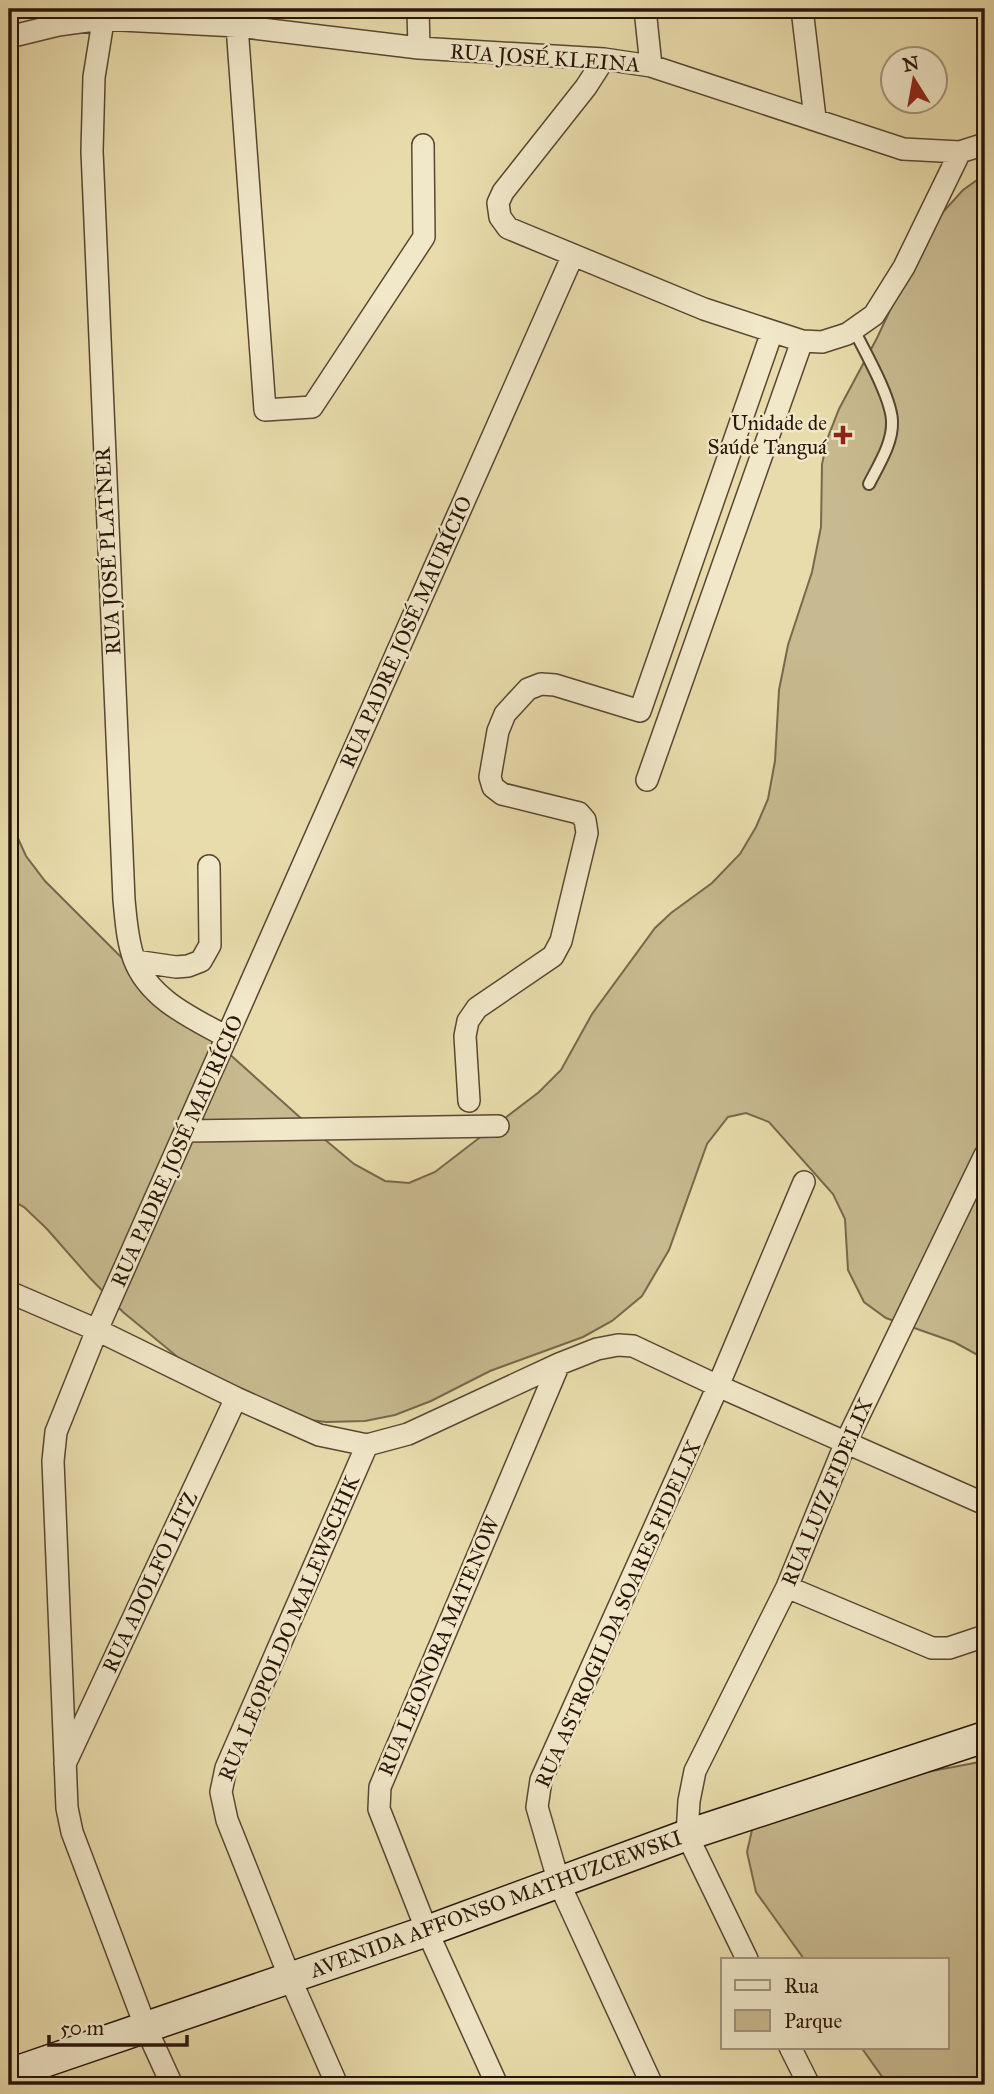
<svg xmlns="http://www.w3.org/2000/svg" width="994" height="2094" font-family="'IM FELL Great Primer',serif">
	<rect width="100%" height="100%" fill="#e9dcac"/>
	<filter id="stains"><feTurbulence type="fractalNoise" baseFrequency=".00286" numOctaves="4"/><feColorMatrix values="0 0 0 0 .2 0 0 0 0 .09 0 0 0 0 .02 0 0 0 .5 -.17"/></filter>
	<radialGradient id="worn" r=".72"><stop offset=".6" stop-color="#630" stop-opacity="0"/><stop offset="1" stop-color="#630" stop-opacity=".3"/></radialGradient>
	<path fill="#c8ba90" stroke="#78684c" stroke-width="2" d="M980,178L985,180V1359L954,1342L886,1318L864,1302L848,1270L845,1219L833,1194L769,1122L746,1113L728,1117L707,1144L669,1250L642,1296L612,1321L583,1337L490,1371L431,1401L395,1415L365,1421L326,1422L294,1418L203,1378L123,1312L90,1278L47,1229L24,1207L9,1199V801L11,823L26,856L45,881L120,956L323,1138L354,1164L385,1181L409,1183L435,1172L539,1092L561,1070L592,1014L655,928L671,913L712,883L740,854L756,827L768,799L775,761L779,690L788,645L812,572L821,527L822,464L828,437L839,409L877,338L913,261L943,212L963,190Z
		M9,575C25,648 11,726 9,799Z
		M985,1761V2085H888L861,2047H947V1959H804L756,1892L747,1852L752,1830L766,1813L821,1792Z"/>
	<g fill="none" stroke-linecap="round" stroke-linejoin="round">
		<defs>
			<path id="lane" d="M854,330C865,352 892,399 892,422C893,443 878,466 869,484"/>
			<path id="street" d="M105,9L94,77L92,151L124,900C126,919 127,940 134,959C149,999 192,1018 227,1037
				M418,9L419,48
				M645,9L651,66
				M802,9L815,118
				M237,26L265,410L312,407L424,237L423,145
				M9,37L58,25L102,19L237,26L419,48L604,59L651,66L903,149L960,152L985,144
				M604,59L586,87L503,192L498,203L500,217L508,228L704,309L802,341L822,342L847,334L874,315L904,267L960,152
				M647,780L802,341
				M135,961L176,967L188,966L201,961L210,945L209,866
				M469,1101L465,1036L468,1021L477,1008L553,956L561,941L587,833L585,820L579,813L502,794L493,787L490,777L498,731L505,714L528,689L541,684L555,685L640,711L772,332
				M186,1131L498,1126
				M9,1292L97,1330L236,1398L319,1435L367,1445L408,1434L559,1364L597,1349L618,1345L633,1346L718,1386L985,1504
				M787,1587L932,1648H949L985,1636
				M65,1764L236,1398
				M747,1959L687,1835L689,1801L695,1771L787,1587L846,1442L985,1155
				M790,2047L809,2085
				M172,2085L146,2028L72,1832L67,1808L53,1461L56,1432L97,1330L573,255
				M337,2085L290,1978L227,1820L221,1792L226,1768L367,1445
				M497,2085L427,1931L379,1809L380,1787L559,1364
				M652,2085L559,1883L537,1807L541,1780L718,1386L804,1182"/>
			<path id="secondary" d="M9,2074L427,1931L687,1835L985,1737"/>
		</defs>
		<use href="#lane" stroke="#594731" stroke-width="14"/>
		<use href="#street" stroke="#594731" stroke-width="24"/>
		<use href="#secondary" stroke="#291508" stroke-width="33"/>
		<use href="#lane" stroke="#f1e8c9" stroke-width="10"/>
		<use href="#street" stroke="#f1e8c9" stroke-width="21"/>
		<use href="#secondary" stroke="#f1e8c9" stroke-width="30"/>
	</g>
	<path fill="#8f2418" stroke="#f1e8c9" stroke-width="2.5" d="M839.5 424.5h7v7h7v7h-7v7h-7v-7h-7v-7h7z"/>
	<g text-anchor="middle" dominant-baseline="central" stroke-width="5" stroke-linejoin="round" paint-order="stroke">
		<g font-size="21" fill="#291508" stroke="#f1e8c9">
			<text transform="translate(545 58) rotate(4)">RUA JOSÉ KLEINA</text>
			<text transform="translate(108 551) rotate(-93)">RUA JOSÉ PLATNER</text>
			<text transform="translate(406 632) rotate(-66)">RUA PADRE JOSÉ MAURÍCIO</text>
			<text transform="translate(177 1151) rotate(-66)">RUA PADRE JOSÉ MAURÍCIO</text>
			<text transform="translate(827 1492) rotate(-67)">RUA LUIZ FIDELIX</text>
			<text transform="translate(150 1582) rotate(-65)">RUA ADOLFO LITZ</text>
			<text transform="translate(618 1614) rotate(-66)">RUA ASTROGILDA SOARES FIDELIX</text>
			<text transform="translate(289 1628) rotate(-67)">RUA LEOPOLDO MALEWSCHIK</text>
			<text transform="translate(439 1646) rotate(-67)">RUA LEONORA MATENOW</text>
			<text transform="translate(496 1904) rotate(-20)">AVENIDA AFFONSO MATHUZCEWSKI</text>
		</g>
		<g font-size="21" fill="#291508" stroke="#f1e8c9" text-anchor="end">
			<text x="827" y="423">Unidade de<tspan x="827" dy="24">Saúde Tanguá</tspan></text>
		</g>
	</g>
	<rect width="994" height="2094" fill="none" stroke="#e9dcac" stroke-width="35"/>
	<rect x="10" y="10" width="973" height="2073" fill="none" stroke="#291508" stroke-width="3.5"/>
	<rect x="18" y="18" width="959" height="2059" fill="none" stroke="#291508" stroke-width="2"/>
	<rect x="721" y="1958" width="228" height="91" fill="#f1e8c9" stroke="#a1947c" stroke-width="2"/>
	<rect x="735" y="1980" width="35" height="10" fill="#f1e8c9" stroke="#a1947c" stroke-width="2"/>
	<text x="784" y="1993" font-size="21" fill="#291508">Rua</text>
	<rect x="735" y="2010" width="35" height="21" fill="#c8ba90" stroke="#a1947c" stroke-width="2"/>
	<text x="784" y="2028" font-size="21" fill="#291508">Parque</text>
	<g transform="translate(914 80) rotate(349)"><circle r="33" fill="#f1e8c9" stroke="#a1947c" stroke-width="2"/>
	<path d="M0-5L12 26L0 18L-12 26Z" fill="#8f2418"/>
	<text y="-10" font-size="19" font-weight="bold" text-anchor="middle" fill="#291508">N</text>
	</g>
	<path d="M49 2035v10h138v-10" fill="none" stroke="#291508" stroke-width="3.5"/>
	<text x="60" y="2035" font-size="21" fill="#291508" stroke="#f1e8c9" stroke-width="5" paint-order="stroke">50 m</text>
	<rect width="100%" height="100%" filter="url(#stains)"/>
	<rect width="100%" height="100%" fill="url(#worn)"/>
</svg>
